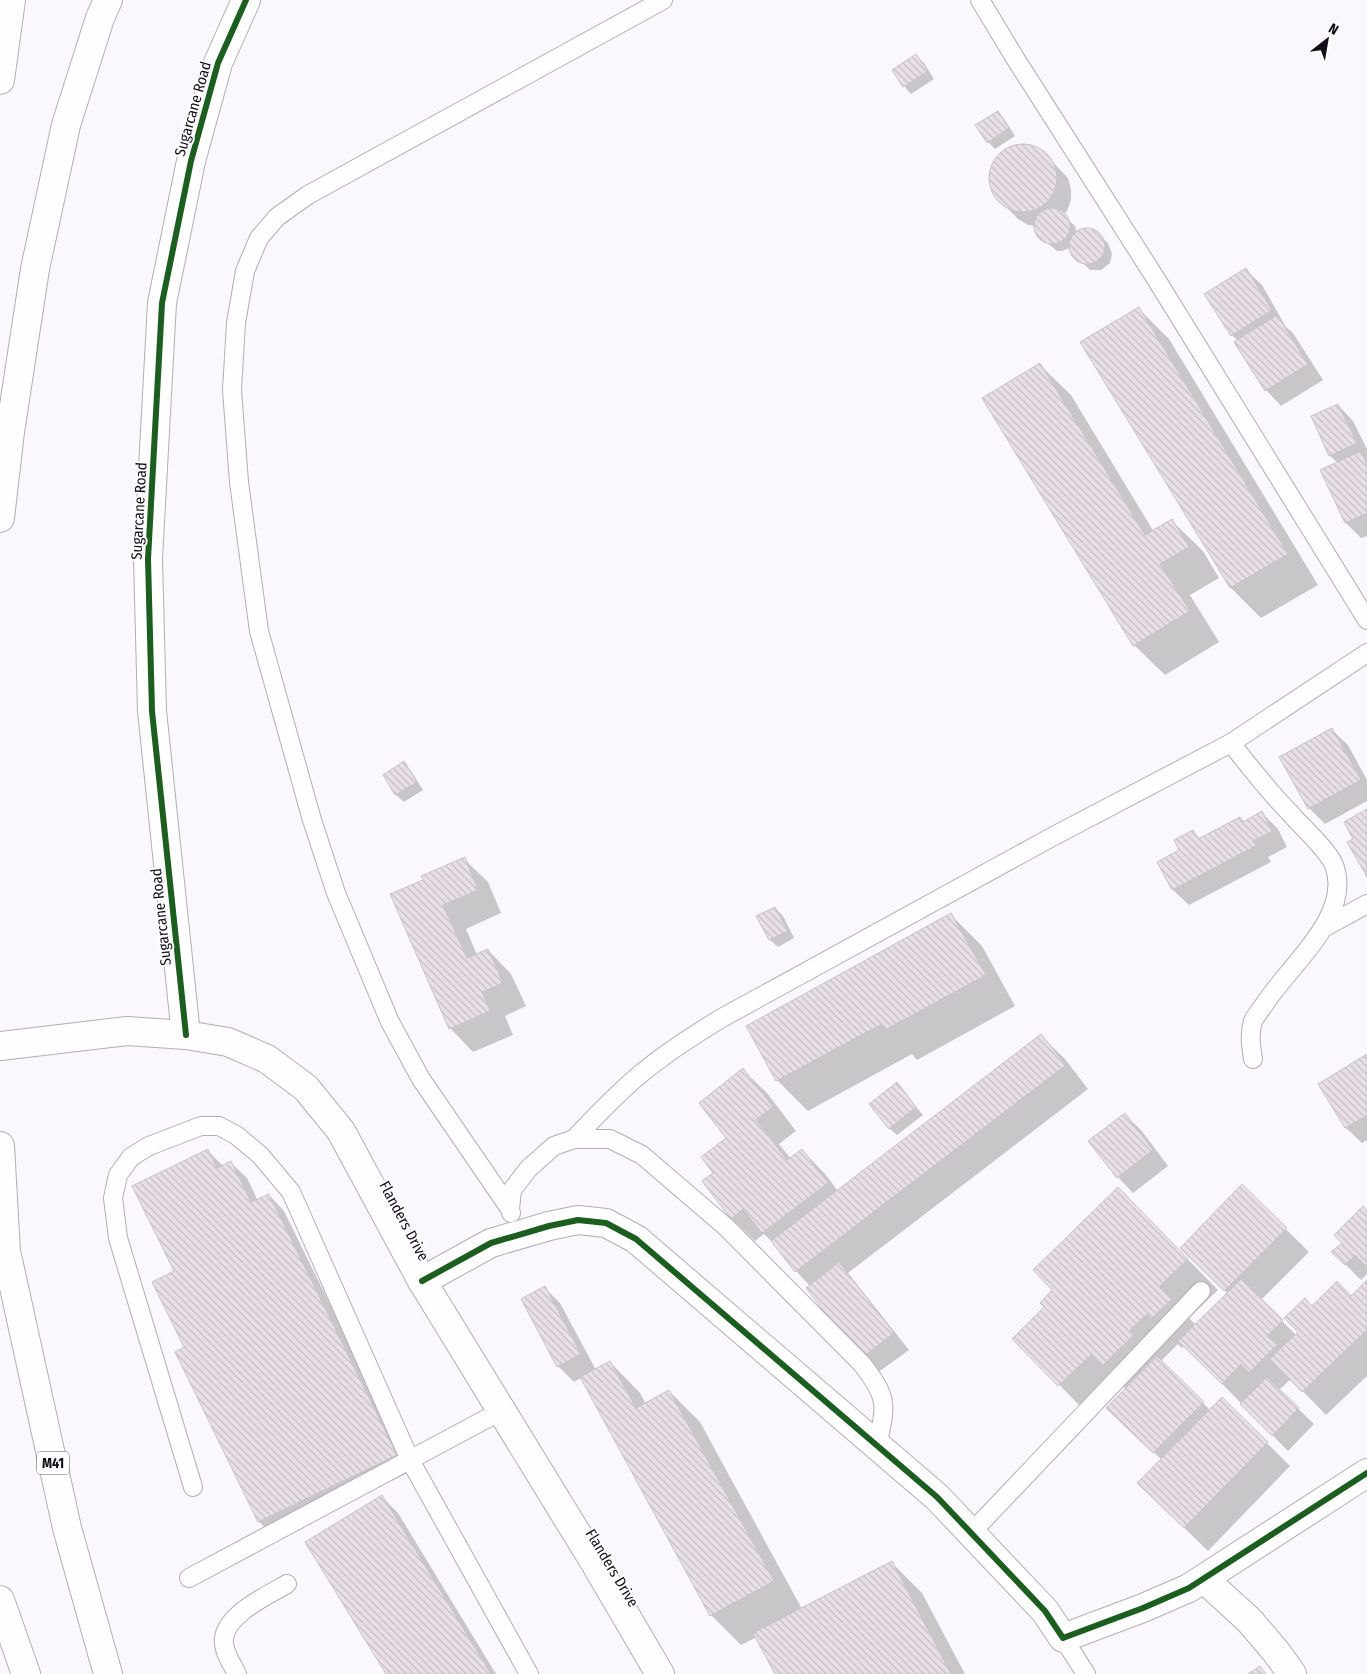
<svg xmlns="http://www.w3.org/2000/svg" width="1367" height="1674" font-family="'Fira Sans Condensed',sans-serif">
	<defs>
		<pattern id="building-back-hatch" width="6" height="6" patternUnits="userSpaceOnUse" patternTransform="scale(1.25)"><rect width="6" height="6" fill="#e8dfe7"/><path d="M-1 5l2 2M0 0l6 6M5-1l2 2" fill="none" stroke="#c6bec5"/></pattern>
	</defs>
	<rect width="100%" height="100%" fill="#faf8fc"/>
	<path fill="#0003" d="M916,56L924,63L934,79L911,94L904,86Z
		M998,112L1005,120L1015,136L995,149L988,142Z
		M1016,145H1026L1036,148L1045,154L1068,178L1071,189V200L1067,211L1063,215L1075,226L1077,234L1085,230L1095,232L1108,243L1112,254L1110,263L1101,270H1090L1074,255L1072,247L1062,251H1057L1039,236L1036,226L1028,225L1018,219L994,194L990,184V174L993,164L998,156L1006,149Z
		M1246,270L1262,285L1286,327L1293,333L1323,380L1281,406L1266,390L1238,341L1232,335Z
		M1139,309L1169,339L1318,585L1261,618L1231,588Z
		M1040,365L1071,395L1154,532L1172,521L1203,551L1219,578L1190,595L1219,642L1165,675L1134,645Z
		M1338,405L1353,421L1367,449V536L1361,538L1346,523L1338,463L1330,456L1312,417Z
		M1332,730L1348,745L1367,780V801L1325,824L1309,808Z
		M404,763L411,771L423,790L404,802L396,795L384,775Z
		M1262,813L1278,829L1287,847L1268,857L1271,862L1189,905L1173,890L1159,862L1181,850L1193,831L1200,839L1240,818L1244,822Z
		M464,859L488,882L501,913L466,929L477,955L488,950L511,974L526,1006L505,1016L513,1035L473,1052L450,1028L425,881Z
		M775,908L783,916L794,938L778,947L770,940Z
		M951,915L982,946L1015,1006L917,1060L912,1054L808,1111L777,1080Z
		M1041,1036L1065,1059L1088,1089L848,1273L909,1350L877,1373L810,1286L796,1271L776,1246L764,1234L755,1241L731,1218L715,1173L727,1138L743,1070L767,1093L796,1131L779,1144L791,1159L802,1150L825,1174L838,1191Z
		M1367,1055V1140L1362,1143L1346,1128L1319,1084Z
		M897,1084L923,1115L897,1135L889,1128Z
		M1125,1115L1141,1130L1168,1166L1133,1193L1118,1177Z
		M208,1151L223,1166L231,1163L247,1178L258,1201L269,1195L284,1211L412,1471L275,1537L259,1522L176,1352L186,1347L175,1272Z
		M1242,1186L1309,1252L1261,1300L1296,1335L1312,1307L1351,1297L1367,1282V1376L1326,1415L1291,1379L1279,1390L1314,1424L1288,1451L1185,1346L1182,1348L1178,1344L1161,1361L1210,1410L1267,1443L1290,1466L1208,1551L1163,1507L1162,1460L1131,1431L1126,1389L1122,1385L1090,1416L1014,1339L1148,1219L1218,1290L1189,1318L1196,1325L1228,1294L1182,1248Z
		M1367,1212V1274L1361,1280L1333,1252L1343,1243Z
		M545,1288L560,1303L596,1370L610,1362L640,1393L646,1404L669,1391L700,1422L802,1609L891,1562L922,1593L965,1674H776L757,1637L741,1645L711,1615L581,1378L574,1382L558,1366Z
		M382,1497L398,1513L496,1674H387Z"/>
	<path fill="url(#building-back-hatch)" stroke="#c9c3c9" d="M916,54L928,71L903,87L892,70Z
		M998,111L1009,128L987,143L975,125Z
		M989 178a34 34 0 1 1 68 0a34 34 0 1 1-68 0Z
		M1034 226a18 18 0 1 1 36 0a18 18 0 1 1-36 0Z
		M1069 246a18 18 0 1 1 36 0a18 18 0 1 1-36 0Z
		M1246,268L1272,310L1231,336L1204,294Z
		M1139,307L1288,554L1230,588L1080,342Z
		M1277,315L1308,364L1265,391L1234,342Z
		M1040,363L1145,535L1172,519L1189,547L1160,564L1190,611L1133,646L982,398Z
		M1338,404L1357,443L1329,456L1311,416Z
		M1361,451L1367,464V513L1345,523L1320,470Z
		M1332,728L1361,780L1308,809L1279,757Z
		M404,761L417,782L395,795L383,775Z
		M1367,809V877L1347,842L1353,839L1344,822Z
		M1262,811L1272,831L1253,841L1256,846L1172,890L1157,862L1179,850L1174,840L1193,830L1198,839L1240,817L1243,822Z
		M465,857L478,890L443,905L467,958L488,949L503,983L482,992L490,1011L449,1029L390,894L423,880L421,876Z
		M775,907L788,931L769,940L756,916Z
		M951,913L986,975L885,1030L882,1024L776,1081L746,1026Z
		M1041,1034L1066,1065L795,1272L771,1241Z
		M1367,1054V1115L1345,1128L1318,1084Z
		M743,1068L773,1107L756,1120L787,1160L802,1149L828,1183L762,1233L743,1209L731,1219L702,1181L713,1173L701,1157L726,1138L699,1103Z
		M897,1082L916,1107L889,1129L869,1104Z
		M1125,1113L1153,1150L1117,1178L1088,1141Z
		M208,1149L217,1168L231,1161L251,1202L269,1194L397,1455L258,1522L175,1352L184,1347L152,1282L174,1271L132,1186Z
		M1242,1184L1287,1228L1224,1291L1180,1248Z
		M1118,1187L1188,1259L1160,1286L1172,1299L1151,1319L1147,1314L1130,1330L1134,1335L1102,1366L1091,1355L1058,1386L1012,1339L1044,1307L1040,1303L1052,1290L1033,1270Z
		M1363,1206L1367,1211V1267L1355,1255L1345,1265L1331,1252L1342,1243L1334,1235Z
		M839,1262L894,1333L860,1359L806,1288Z
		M1241,1279L1283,1320L1267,1336L1277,1345L1249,1373L1241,1364L1222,1384L1178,1341Z
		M1367,1280V1330L1302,1392L1270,1359L1298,1332L1284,1318L1305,1298L1312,1306L1337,1281L1351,1296Z
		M545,1286L581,1354L557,1367L521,1299Z
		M1157,1356L1204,1402L1153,1453L1106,1408Z
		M610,1361L636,1408L669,1390L774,1581L710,1616L580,1377Z
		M1267,1377L1299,1408L1272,1436L1240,1404Z
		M1222,1397L1268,1442L1184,1528L1137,1483Z
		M382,1495L491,1674H386L305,1542Z
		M892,1561L951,1674H775L753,1633Z
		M1260,1666L1266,1674H1248Z"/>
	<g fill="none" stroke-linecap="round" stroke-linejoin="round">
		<defs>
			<path id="lane" d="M980,0L1015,58L1156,279L1367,620
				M1231,743C1250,767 1268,791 1290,813C1301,826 1328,850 1334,865C1353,915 1290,965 1266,1002C1262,1008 1256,1015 1253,1021C1249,1034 1251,1046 1253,1059
				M1325,927L1367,904
				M574,1139C596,1116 618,1092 643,1072C667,1052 694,1035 720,1019L1050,838L1231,743L1367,653
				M510,1209L421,1079L390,1022L336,893L312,820L259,631L239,482L232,390L236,323L245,271L259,238L277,217L308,195L663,0
				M511,1213L510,1209L512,1190L529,1168L554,1146L574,1139H610L642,1155L726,1227L862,1364C889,1399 886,1405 877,1446
				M193,1487L118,1238L113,1198L118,1175L131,1157L149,1146L201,1126H219L236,1135L260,1155L291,1192L410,1460L529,1674
				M971,1533L1201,1291
				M189,1578L501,1411
				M1063,1638L1086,1674
				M237,1674C232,1664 222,1650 224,1638C227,1614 268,1595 287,1584"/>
			<path id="street" d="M186,1035L152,711L148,559L162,303L191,161L218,63L246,0
				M422,1281L491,1243L549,1226L578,1220L606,1223L636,1239L937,1497L1045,1611L1063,1638L1143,1608L1189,1588L1367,1473
				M1204,1579L1249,1620L1277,1653L1292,1674"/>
			<path id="secondary" d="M0,1046L127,1031L186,1035L228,1042L267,1059L306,1088L341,1131L422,1281L595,1563L660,1674"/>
			<path id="highway" d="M0,80L11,0
				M0,518L10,432L35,269L66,125L100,18L108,0
				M0,1146L6,1251
				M0,1236L6,1251L67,1528L108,1674
				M0,1600L26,1674"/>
		</defs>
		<use href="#lane" stroke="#b2aeb6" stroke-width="20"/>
		<use href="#street" stroke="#b2aeb6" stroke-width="30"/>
		<use href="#secondary" stroke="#b2aeb6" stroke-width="30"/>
		<use href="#highway" stroke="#b2aeb6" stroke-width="30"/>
		<use href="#lane" stroke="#fefeff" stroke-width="18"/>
		<use href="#street" stroke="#fefeff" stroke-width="28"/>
		<use href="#secondary" stroke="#fefeff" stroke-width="28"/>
		<use href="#highway" stroke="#fefeff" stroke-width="28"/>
		<defs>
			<path id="cycleway" d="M186,1035L152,711L148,559L162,303L191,161L218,63L246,0
				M422,1281L491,1243L549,1226L578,1220L606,1223L636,1239L937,1497L1045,1611L1063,1638L1143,1608L1189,1588L1367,1473"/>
		</defs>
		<use href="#cycleway" stroke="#fff" stroke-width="9"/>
		<use href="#cycleway" stroke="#1b5e20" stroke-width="6"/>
	</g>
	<g text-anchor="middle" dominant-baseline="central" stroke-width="4" stroke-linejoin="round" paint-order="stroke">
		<rect fill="#fff" stroke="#5a565d" stroke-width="1" x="37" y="1451.5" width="32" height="23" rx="4"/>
		<g font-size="14" font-weight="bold" fill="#130d17">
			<text x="53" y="1463">M41</text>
		</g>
		<g font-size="15" fill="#130d17" stroke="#fff">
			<text transform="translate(193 109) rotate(-74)">Sugarcane Road</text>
			<text transform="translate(139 511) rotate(-87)">Sugarcane Road</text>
			<text transform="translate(161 917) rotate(-96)">Sugarcane Road</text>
			<text transform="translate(404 1221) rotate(62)">Flanders Drive</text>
			<text transform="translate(612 1568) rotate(59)">Flanders Drive</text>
		</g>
	</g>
	<g transform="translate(1327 40) rotate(31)" stroke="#ffffff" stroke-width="4" paint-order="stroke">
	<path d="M0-4L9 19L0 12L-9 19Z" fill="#130d17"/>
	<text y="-8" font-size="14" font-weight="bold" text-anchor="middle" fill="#130d17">N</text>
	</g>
</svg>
